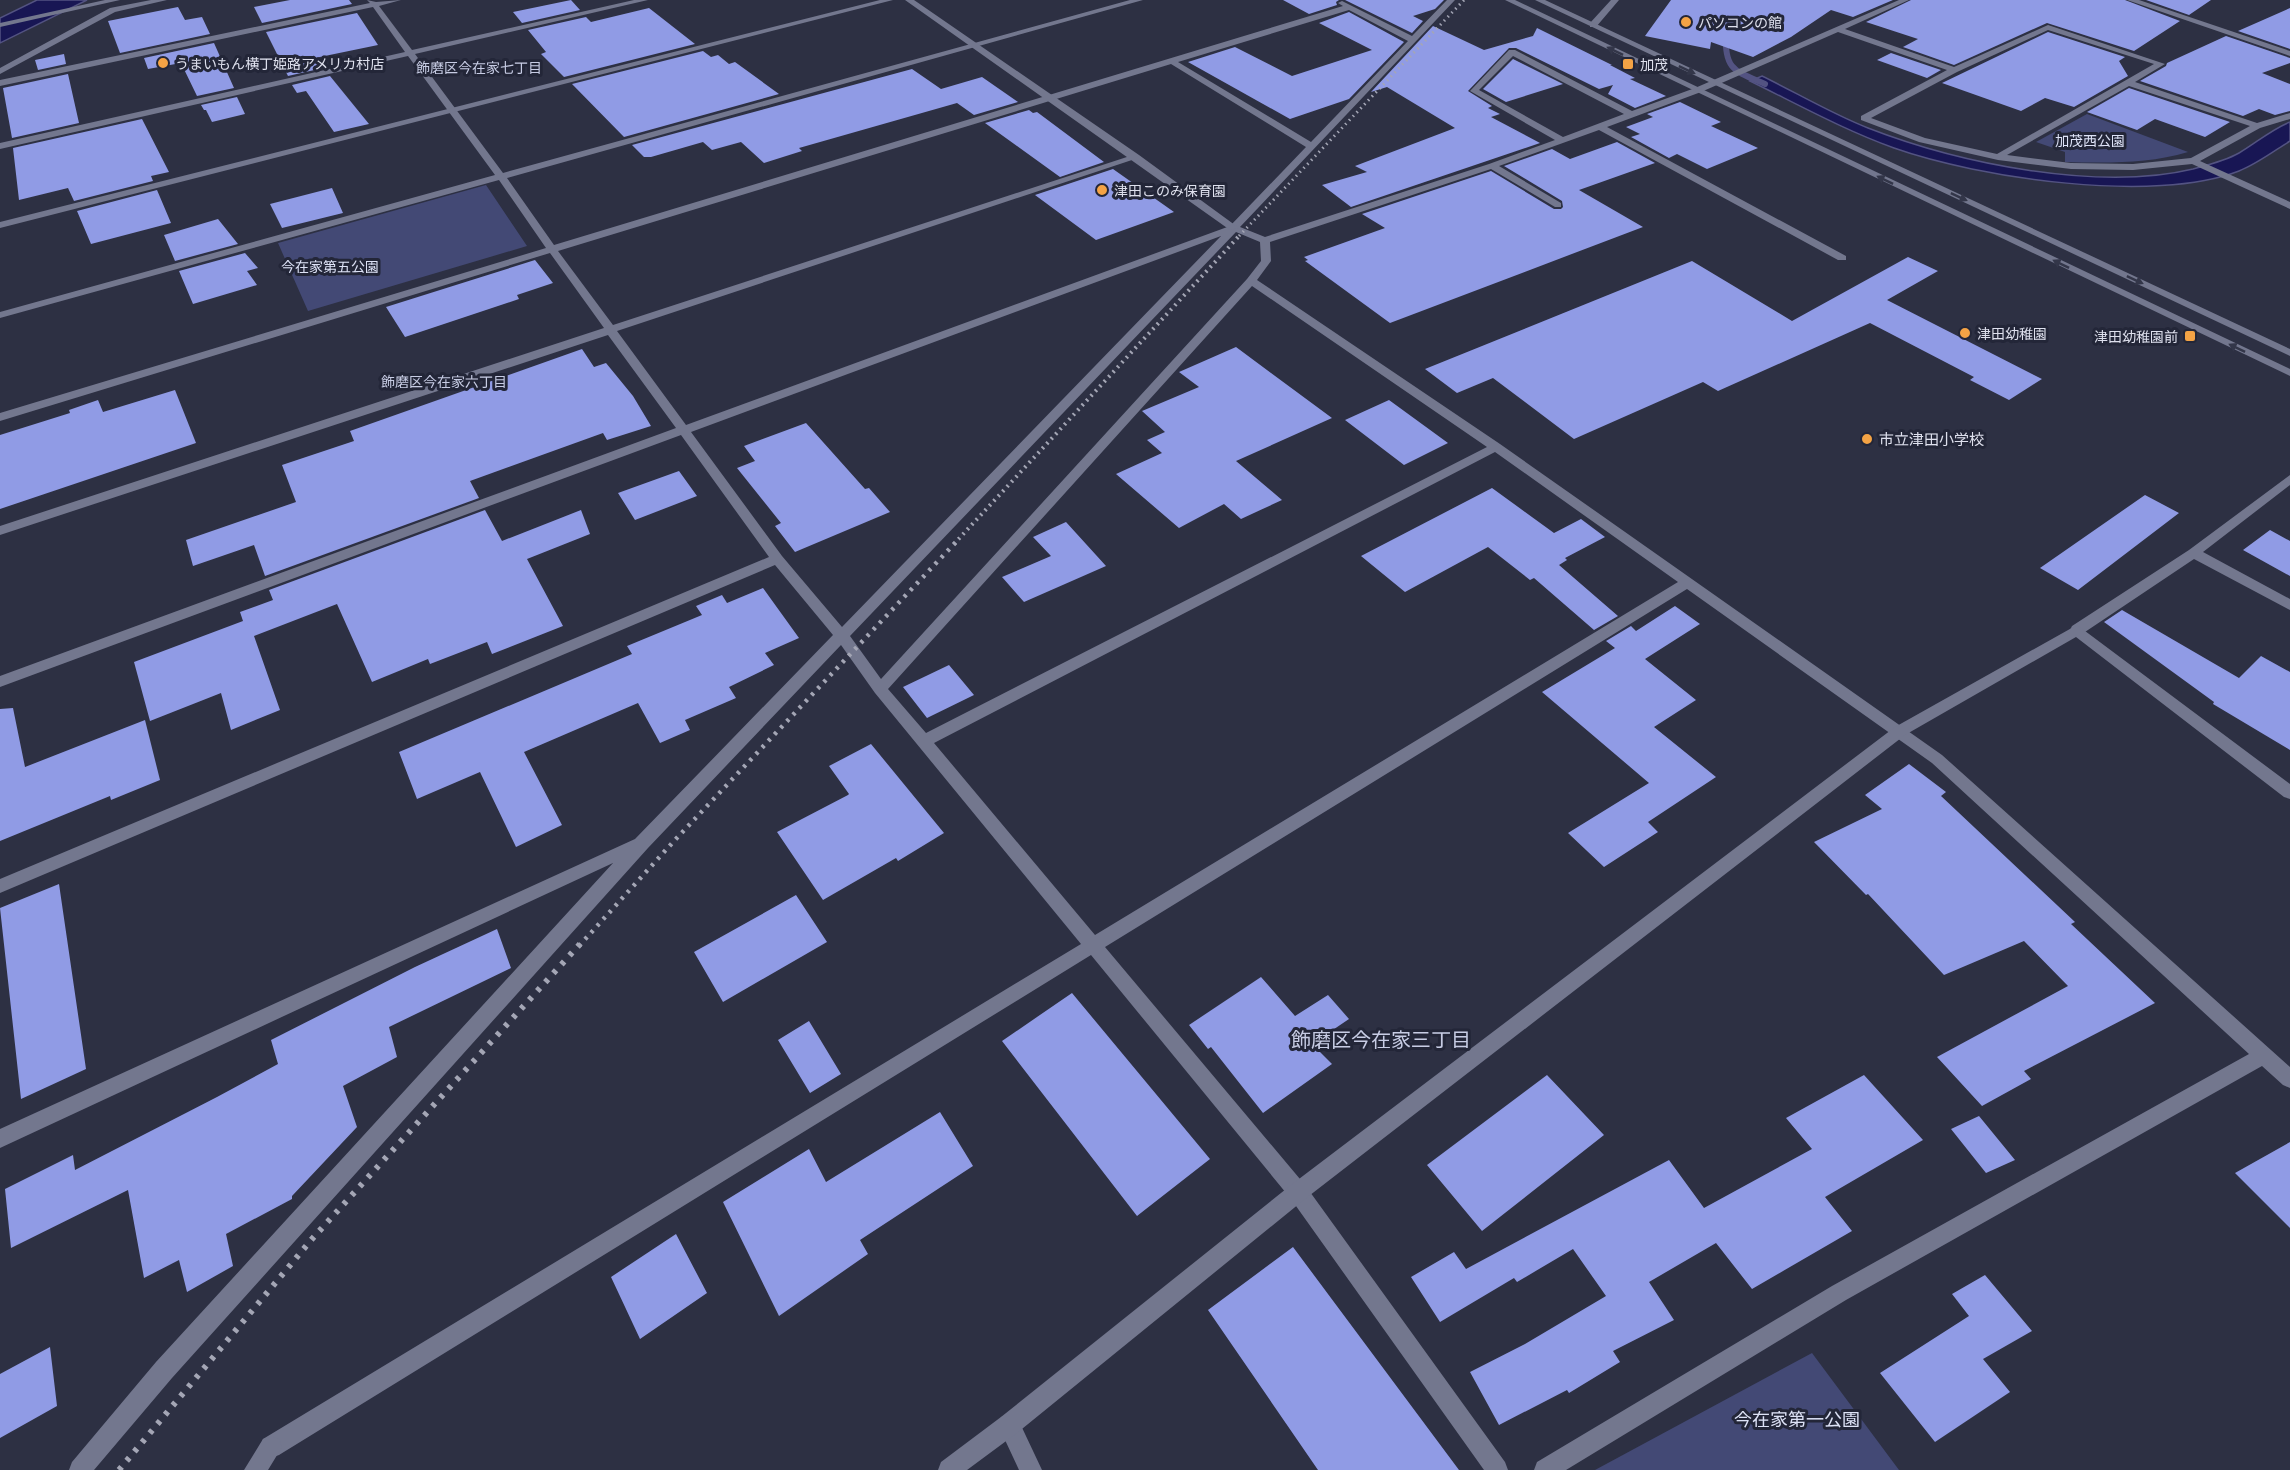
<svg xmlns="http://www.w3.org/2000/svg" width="2290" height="1470" font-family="'Golos Text','Noto Sans JP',sans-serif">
	<rect width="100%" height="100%" fill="#2d3043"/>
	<path fill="#434975" d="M2087,114L2188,152C2148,164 2107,163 2065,162V152L2036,142Z
		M486,185L527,246L308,311L278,243Z
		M1812,1353L1899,1470H1595Z"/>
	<path fill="#181654" stroke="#535382" stroke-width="1.5" d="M37,0H87L0,43V18Z
		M1762,76C1797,93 1832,114 1868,128C1958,163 2097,192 2193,169C2208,165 2225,161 2239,153C2256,143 2272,129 2290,122V141C2274,151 2257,164 2239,171C2154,204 1979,178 1894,148C1844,130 1797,104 1750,81Z"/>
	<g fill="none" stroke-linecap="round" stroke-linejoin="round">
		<path stroke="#535382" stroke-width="6" d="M1726,34C1724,70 1735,71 1765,84"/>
	</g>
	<path fill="#909be5" d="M290,0H349L352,4L262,23L254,7Z
		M571,0L580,10L522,23L513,12Z
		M1283,0H1339L1336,2L1337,5L1309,14Z
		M1345,0H1444L1435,9L1413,16L1423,21L1412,33Z
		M1671,0H1893L1853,17L1831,10L1791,37L1753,57L1711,42L1710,49L1645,36Z
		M1911,0H2125L2180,21L2134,51L2047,23L1954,65L1903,47L1918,39L1866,22Z
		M2146,0H2211L2189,15Z
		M178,7L185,20L202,17L210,34L120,53L108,21Z
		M649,8L695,44L564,77L541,54L546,52L528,30L586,17L591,22Z
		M2290,8V49L2238,31Z
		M1349,12L1404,42L1349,99L1290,119L1188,62L1235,47L1292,76L1372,50L1319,23Z
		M357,13L378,45L315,58L323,68L288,76L266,32Z
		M1433,26L1484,50L1533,36L1537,28L1612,65H1610L1635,78L1630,79L1666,96L1635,108L1608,94L1613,85L1599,89L1516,48H1509L1468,91L1492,106L1488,108L1500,114L1491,117L1540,143L1351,207L1322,185L1367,172L1355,166L1455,128L1387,87L1371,92Z
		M2048,32L2125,57L2119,61L2128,76L2074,107L2045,98L2021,111L1942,83Z
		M2226,36L2290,58V63L2262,73L2290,84V111L2275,115L2259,109L2243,116L2140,81L2166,66L2167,63Z
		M214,43L234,88L197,96L181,63L148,69L144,58Z
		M703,51L711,57L718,55L729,64L735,62L779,94L624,137L572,84Z
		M1891,53L1941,70L1927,78L1877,60Z
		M64,54L66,64L38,70L35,60Z
		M1513,59L1563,84L1506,102L1483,89Z
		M912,69L941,89L982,77L1018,102L974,115L957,103L799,148L802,151L764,163L741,142L712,150L703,142L651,157H644L632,145Z
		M68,74L79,123L12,138L3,88Z
		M330,76L369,124L334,132L306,91L297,93L292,85Z
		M2129,88L2230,122L2205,137L2155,119L2137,130L2087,112Z
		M237,97L245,114L212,122L206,110H204L201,105Z
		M1680,102L1721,122L1711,126L1758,148L1707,169L1677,154L1669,158L1631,137L1640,134L1626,127L1653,117L1647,114Z
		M1029,110L1033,113L1037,112L1104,162L1060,177L985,123Z
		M142,119L169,172L151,176L153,181L74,201L68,188L19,200L13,148Z
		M1617,142L1655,163L1579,190L1643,227L1390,323L1305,261L1308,260L1304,257L1385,228L1362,214L1491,171L1554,209H1561L1563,207L1562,201L1504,166L1552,149L1570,159Z
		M1113,169L1174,212L1096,240L1035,195Z
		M332,188L343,213L282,228L270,204Z
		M157,190L171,223L91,244L77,211Z
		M218,219L238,244L175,261L164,235Z
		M245,253L258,268L247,271L257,285L193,304L179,271Z
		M1908,257L1938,271L1887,300L2042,379L2009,400L1970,380L1974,377L1870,323L1718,391L1703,382L1574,439L1493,378L1457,393L1425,369L1692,261L1792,321Z
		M535,260L553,283L517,295L519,299L405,337L386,307Z
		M1236,347L1332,418L1236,461L1282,500L1241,519L1224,504L1179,528L1116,474L1162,453L1147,440L1165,432L1142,411L1199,387L1179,372Z
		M582,349L594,367L606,363L633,396L651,426L607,440L603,433L470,481L479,498L265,576L254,545L193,566L186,540L296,502L282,465L354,441L350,431Z
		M175,390L196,443L0,509V435L70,413L69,410L98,400L103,412Z
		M1389,400L1448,443L1404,465L1345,420Z
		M806,423L865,489L869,488L890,512L795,552L775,526L781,523L737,468L755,461L744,446Z
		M679,471L697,496L635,520L618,493Z
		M1492,488L1554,533L1581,519L1605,537L1565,558L1567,560L1559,565L1618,616L1594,630L1534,578L1530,580L1488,547L1405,592L1361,556Z
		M2145,495L2179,513L2078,590L2040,568Z
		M485,510L502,541L581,510L590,534L527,559L563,626L492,654L487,642L430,664L428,659L372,682L337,604L254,636L280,710L231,730L221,693L150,721L134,662L243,621L240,612L273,600L269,590Z
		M1066,522L1106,566L1024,602L1002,577L1051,556L1033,537Z
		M2270,530L2290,541V576L2243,550Z
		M763,588L799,638L765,653L774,665L729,687L736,698L685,720L690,730L660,743L638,703L524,752L562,825L516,847L480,772L417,799L399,752L632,654L627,646L702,615L696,606L722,595L727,603Z
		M1675,606L1700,624L1645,659L1696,700L1654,727L1716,777L1648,822L1658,832L1604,867L1568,833L1649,783L1542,692L1615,648L1606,641L1631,626L1636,631Z
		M2122,610L2239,678L2261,656L2290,672V750L2213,704L2214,702L2104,622Z
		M949,665L974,695L927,718L903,687Z
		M13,708L25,767L145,720L160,780L111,800L110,796L0,841V709Z
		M871,744L944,833L898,861L896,858L823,900L777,832L848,795L849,794L829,766Z
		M1909,764L1946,792L1941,796L2075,922L2071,924L2155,1003L2024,1071L2031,1079L1982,1106L1937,1057L2068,986L2024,941L1944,975L1868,894L1866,895L1814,842L1882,809L1865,795Z
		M59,884L86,1069L21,1099L0,908Z
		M796,895L827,942L723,1002L694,952Z
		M497,929L511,968L389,1027L397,1057L343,1086L357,1127L292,1196V1199L226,1234L233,1266L187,1292L179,1260L144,1278L128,1190L11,1248L5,1189L73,1155L75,1170L217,1097L278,1064L271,1040L415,967Z
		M1261,977L1295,1016L1328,995L1349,1019L1312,1044L1332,1064L1263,1113L1211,1047L1208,1049L1189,1025Z
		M1072,993L1210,1159L1137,1216L1002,1041Z
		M809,1021L841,1074L810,1093L778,1040Z
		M1547,1075L1604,1135L1482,1231L1427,1165Z
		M1864,1075L1923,1140L1825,1197L1852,1231L1752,1289L1716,1243L1649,1282L1674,1320L1613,1351L1620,1362L1569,1393L1567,1390L1499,1425L1470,1372L1525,1344L1606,1296L1573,1249L1517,1282L1514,1278L1440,1322L1411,1277L1454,1252L1466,1269L1669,1160L1704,1208L1812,1149L1786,1118Z
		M940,1112L973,1166L860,1240L868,1254L779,1316L723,1202L809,1149L826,1182Z
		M1979,1116L2015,1160L1986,1173L1951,1129Z
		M2290,1142V1228L2235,1173Z
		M676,1234L707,1293L640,1339L611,1277Z
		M1293,1247L1459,1470H1318L1208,1310Z
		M1985,1275L2032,1331L1983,1359L2010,1392L1935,1442L1880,1373L1969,1316L1952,1294Z
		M50,1347L57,1406L0,1438V1374Z"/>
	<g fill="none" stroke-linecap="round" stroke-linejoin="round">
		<path fill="#73778e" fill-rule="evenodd" d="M151,0H167L115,12L0,74V68L110,8Z
			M367,0L376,2L401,0L379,6L412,50L634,0H648L415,54L503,173L1130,0H1143L507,178L554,245L1343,6L1338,3L1342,1L1412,36L1447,0H1455L1240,227L1265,237L1489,164L1555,140L1470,91L1509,50H1515L1632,111L1695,88L1899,0H1909L1845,29L1954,67L2048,25L2165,64L2135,82L2257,123L2290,113V119L2260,128L2200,161L2290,202V209L2192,164L2133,170L2071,169L1998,160L1919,142L1861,120V116L1947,70L1838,32L1701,92L1607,127L1846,256V260H1838L1599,130L1499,166L1561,203V207H1555L1491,169L1270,242L1271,261L1257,280L1500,444L1942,755L2290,1067V1088L2283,1085L2262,1066L1846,1300L1566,1470H1534L1537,1462L1832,1286L2249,1054L1932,763L1687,589L1105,947L1305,1185L1505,1462L1508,1470H1484L1291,1199L1091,955L279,1455L271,1458L263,1455L260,1447L263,1439L1081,944L875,693L841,645L648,848L172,1378L94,1470H69L72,1462L156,1362L613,863L0,1148V1129L635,839L833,635L775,565L0,893V879L769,557L681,435L0,687V676L676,428L608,335L0,535V526L604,328L550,253L0,421V413L546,248L499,180L0,318V312L495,175L408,56L0,149V143L405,52L373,7L0,86V80L370,3ZM1349,10L1408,41L1311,142L1178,62ZM2048,30L2154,64L1997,154L1925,138L1871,118L1957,72ZM1513,56L1624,114L1563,137L1479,90ZM1171,64L1306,147L1230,226L686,425L617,331L1141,157L1133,155L613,325L558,251ZM2129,86L2250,126L2191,158L2133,164L2071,163L2007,155ZM1236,232L1260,242L1261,261L1247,279L881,679L850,636ZM1221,236L842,627L782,556L691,432ZM1252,286L1487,447L926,733L888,689ZM1495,452L1678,582L1095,935L934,743Z
			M1611,0H1619L1596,27H1590V23Z
			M2127,0H2139L2290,51V56Z
			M2290,475V485L2203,552L2290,599V610L2194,559L2082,634H2072L2070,630L2072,626L2189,550Z
			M1009,1414L1017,1417L1042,1470H1019L998,1425L1001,1417Z"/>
		<path fill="#73778e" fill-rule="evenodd" d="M105,0H120L0,27V23Z
			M880,0H893L0,228V222Z
			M905,0H914L1139,155L1239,228L1230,230Z
			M1505,0H1515L2290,369V376Z
			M1535,0H1545L2290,349V356Z
			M2077,625L2290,784V799L2284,797L2076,637L1905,735L1305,1199L1017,1433L967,1470H938L941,1462L1001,1417L1291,1185L1895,727Z
			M271,1436L279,1439L282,1447L268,1470H244L263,1439Z"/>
		<path stroke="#a4a6b5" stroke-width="3" stroke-dasharray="1.5 4" stroke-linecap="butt" d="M1239,236L1464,0"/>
		<path stroke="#a4a6b5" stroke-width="4" stroke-dasharray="2 4.5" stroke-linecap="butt" d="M954,544L1240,235"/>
		<path stroke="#a4a6b5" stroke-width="4.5" stroke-dasharray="3 6" stroke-linecap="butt" d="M579,946L674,841L956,542"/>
		<path stroke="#a4a6b5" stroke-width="6" stroke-dasharray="4 8" stroke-linecap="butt" d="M119,1470L312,1239L580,944"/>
	</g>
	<defs><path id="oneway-solid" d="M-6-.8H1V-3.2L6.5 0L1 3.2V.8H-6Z" transform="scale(1.5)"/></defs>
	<g fill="#333649">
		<use href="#oneway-solid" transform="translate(1615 51) rotate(-154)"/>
		<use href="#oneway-solid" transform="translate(1687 70) rotate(25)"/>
		<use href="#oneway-solid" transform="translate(1885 180) rotate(-154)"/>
		<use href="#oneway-solid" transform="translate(1959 197) rotate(25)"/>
		<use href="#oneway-solid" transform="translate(2061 264) rotate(-154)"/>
		<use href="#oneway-solid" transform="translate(2135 280) rotate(25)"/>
		<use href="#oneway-solid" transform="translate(2237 348) rotate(-154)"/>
	</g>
	<g fill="#f4a345" stroke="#232638" stroke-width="2">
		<circle cx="1686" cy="22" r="6"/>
		<circle cx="163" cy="63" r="6"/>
		<rect x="1622" y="58" width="12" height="12" rx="3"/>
		<circle cx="1102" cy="190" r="6"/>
		<circle cx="1965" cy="333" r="6"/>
		<rect x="2184" y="330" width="12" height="12" rx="3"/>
		<circle cx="1867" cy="439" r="6"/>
	</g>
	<g text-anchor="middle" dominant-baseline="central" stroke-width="6" stroke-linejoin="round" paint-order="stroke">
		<g font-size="14" fill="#dee0ed" stroke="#232638" text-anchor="start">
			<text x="1698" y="22">パソコンの館</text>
			<text x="175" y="63">うまいもん横丁姫路アメリカ村店</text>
			<text x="1640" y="64">加茂</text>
			<text x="1114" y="190">津田このみ保育園</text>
			<text x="1977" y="333">津田幼稚園</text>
			<text x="2178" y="336" text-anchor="end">津田幼稚園前</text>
		</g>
		<g font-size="14" fill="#c7cce4" stroke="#232638">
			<text x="479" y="67">飾磨区今在家七丁目</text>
			<text x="444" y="381">飾磨区今在家六丁目</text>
		</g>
		<g font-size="14" fill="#dde2f6" stroke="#232638">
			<text x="2090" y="140">加茂西公園</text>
			<text x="330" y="266">今在家第五公園</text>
		</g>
		<g font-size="15" fill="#dee0ed" stroke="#232638" text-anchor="start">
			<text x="1879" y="439">市立津田小学校</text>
		</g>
		<g font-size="18" fill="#dde2f6" stroke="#232638">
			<text x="1797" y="1419">今在家第一公園</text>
		</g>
		<g font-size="20" fill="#c7cce4" stroke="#232638">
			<text x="1381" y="1039">飾磨区今在家三丁目</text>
		</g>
	</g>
</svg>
